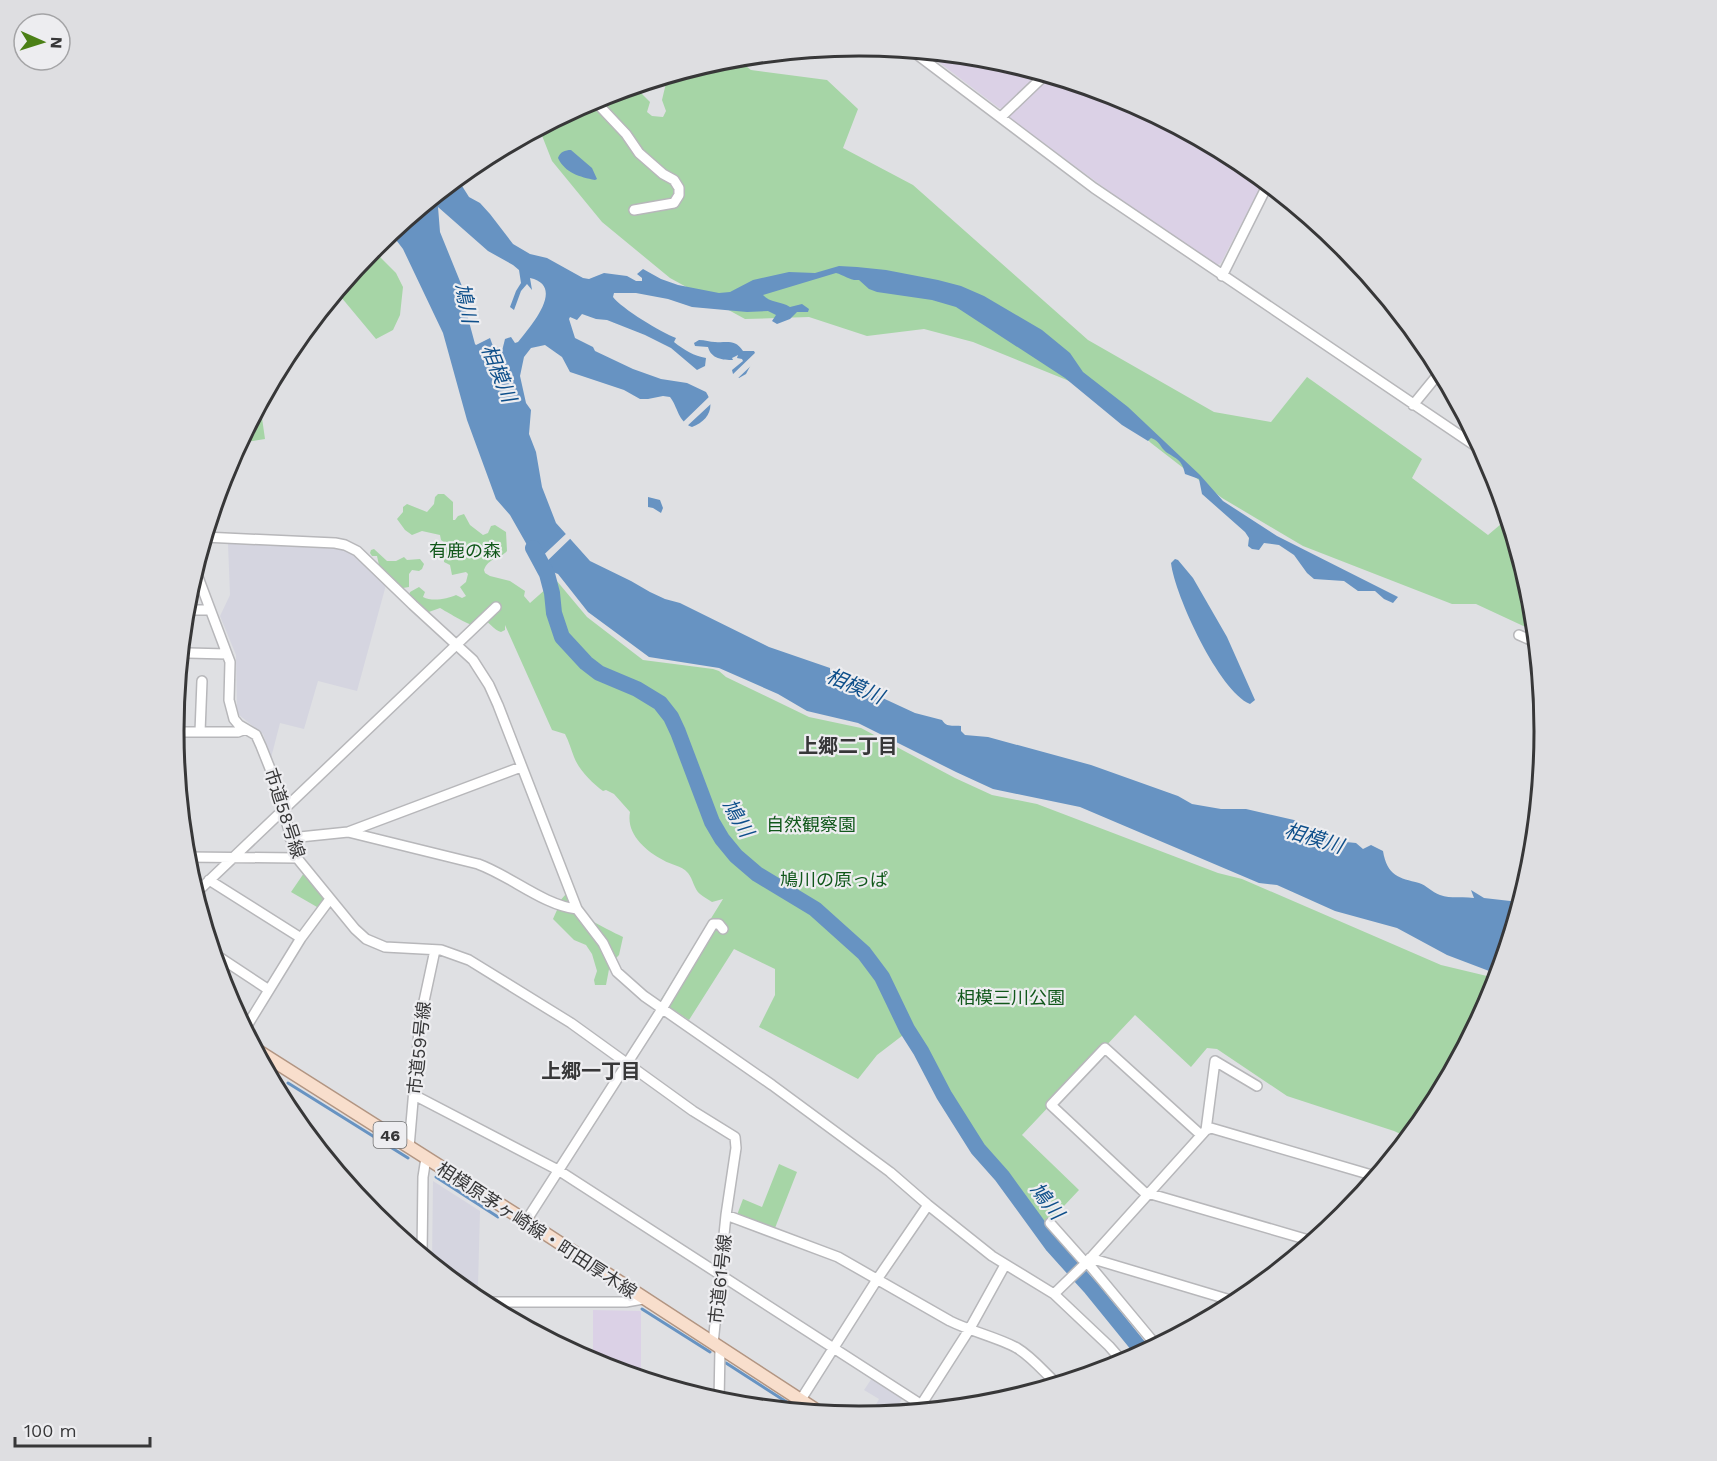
<svg xmlns="http://www.w3.org/2000/svg" width="1717" height="1461" font-family="'Work Sans','Noto Sans JP',sans-serif">
	<rect width="100%" height="100%" fill="#dfe0e3"/>
	<path fill="#d5d5e0" d="M228,544L341,546L359,556L386,585L357,691L318,681L304,729L280,723L271,758L263,734L239,715L237,708L236,655L220,616L230,595Z
		M433,1181L480,1211L478,1286H460L432,1263Z
		M872,1378L903,1397L894,1413L883,1414L874,1408L879,1399L864,1390Z"/>
	<path fill="#dbd1e6" d="M924,51L993,58L1121,97L1240,161L1264,180L1221,263L1214,267L1133,209L1010,118V113L1004,109L999,108Z
		M593,1310L641,1311V1377L593,1362Z"/>
	<path fill="#a6d5a6" d="M734,57L751,70L827,80L858,109L843,148L913,185L1088,340L1214,412L1271,422L1307,377L1422,459L1412,478L1488,535L1507,519L1531,597L1534,631L1476,604H1452L1303,546L1222,498L1151,443L1099,393L973,342L924,329L867,336L809,317L745,319L670,278L602,222L552,161L539,128L596,97L634,86L650,102L647,112L652,116L663,117L666,111L662,100L666,83L660,78L725,58Z
		M372,249L396,273L403,287L400,315L393,330L376,339L336,291Z
		M261,411L265,439L239,443L255,412Z
		M438,494H444L453,502V520H455L458,516L464,514L470,525L483,535L488,533L491,526L495,525L506,532L507,551C500,559 488,558 484,570L485,573L490,576L510,581L525,591L524,596L530,603L556,580L587,617L643,660L713,669L719,671L726,677L809,717L861,728L955,778L992,795L1037,804L1218,873L1242,879L1441,965L1487,976L1495,981L1492,993L1428,1112L1407,1137L1394,1131L1287,1096L1217,1049L1207,1048L1191,1067L1135,1015L1022,1135L1079,1190L1047,1224L980,1143L947,1092L911,1029L877,1055L858,1079L759,1027L775,995V969L734,949L689,1020L660,1001L723,899L712,902C708,899 703,897 700,894C694,889 693,879 688,873C681,865 671,865 663,860C645,850 626,834 630,812L614,794L606,790L603,791C592,783 579,770 574,757C571,749 569,742 565,734L552,730L505,625V630L501,632C494,630 488,621 481,617L472,625C465,623 447,612 440,608L426,613L409,596L410,592L419,587L425,592L423,597C432,602 447,599 456,595L462,598L466,596L460,587L466,582L468,574L466,572L452,575L450,565L444,562L445,543L441,540L440,535L422,531L412,535L405,530L397,519L403,512V507L407,504L427,512L434,504L435,497Z
		M374,549L387,561H396L404,557L407,560L420,559L424,564L422,569L419,571L412,570L409,574V587L403,588L379,565L377,556H372L370,553L371,550Z
		M304,873L325,896L322,903L317,907L291,892Z
		M566,894C575,915 603,927 623,937L619,955L610,964L606,985H595L594,980L597,971L592,954L586,945L574,940L553,919L557,910L564,907L558,903Z
		M779,1164L797,1172L775,1228L737,1215L743,1199L762,1207Z"/>
	<path fill="#6793c2" fill-rule="evenodd" d="M571,150L592,168L597,179L595,180C580,177 565,173 558,158C560,152 565,150 571,150Z
		M457,178L469,197L480,203L490,214L513,244L530,254L547,258L583,278L589,279L604,273L627,276L636,281H642V278L637,274L643,269L661,279L678,285L719,293L730,292L753,280L789,272L815,273L839,266L857,267L886,270L938,280L961,286L984,296L1042,330L1070,353L1083,372L1128,407L1200,475L1223,501L1277,536L1398,597L1393,603L1384,599L1375,591H1358L1344,581L1314,579L1307,573L1294,555L1279,545L1264,543L1259,550L1252,549L1248,546L1249,538L1245,532L1202,494L1199,479L1185,474C1182,459 1176,459 1166,452C1160,447 1160,441 1151,438L1148,441L1122,425L1065,378L956,307L932,300L877,292L869,289L859,280C850,281 844,275 836,273L763,295C770,303 781,301 790,307L802,304L809,309L808,312H797L790,319L777,324L772,321L776,315L768,311L747,312L692,307L668,299L636,293H614L613,297C621,308 662,333 676,338L674,342C684,350 694,356 706,358L705,366L697,370L671,348L645,335L607,320L596,319L582,314L577,320L570,317L569,319L575,338L593,347L595,351L633,369L661,379L687,383L706,392C716,407 708,421 692,427C678,422 678,407 670,397L663,396L648,399H640L624,390L570,372L562,357L545,345L531,348L524,357L520,376L526,403L531,410L529,434L536,452L542,487L556,523L590,561L631,581L650,592L665,599L680,603L769,647L830,668V672L835,676L915,713L942,720C947,728 953,725 961,726V731L965,735L988,737L1091,765L1178,796L1192,804L1221,809H1246L1294,820L1310,828L1327,831L1336,841L1356,843L1363,849L1371,845L1383,851C1387,876 1399,878 1419,883C1426,885 1432,892 1440,895C1451,899 1463,896 1474,898L1471,890L1484,898L1519,902L1497,974L1447,955L1397,928L1335,911L1277,885L1259,883L1080,807L993,789L956,772L858,723L807,711L778,694L719,668L649,657L588,612L558,574L548,570L535,559L510,515L496,499L467,420L443,333L403,249L390,232ZM438,207L488,251L513,265L519,270L521,283L516,291L510,307L514,310L521,291L527,284L532,290L530,278C567,286 529,328 518,342L515,343L511,337L505,339L502,351L498,347L494,349L490,338L476,345L475,344L464,303L465,299L468,301L440,232Z
		M699,340C705,340 710,342 715,342C728,343 735,339 743,351H754L756,355L746,374L739,378L733,374L732,370L743,361L742,359L737,358L738,355L732,358L733,360C723,360 711,359 708,347L695,346L694,343Z
		M648,497L660,500L663,508L661,513L653,508L648,507Z
		M1175,559L1178,560L1193,578L1227,637L1255,700L1250,704C1219,691 1175,596 1171,563Z"/>
	<path fill="#dfe0e3" d="M757,351L759,356L756,361L736,380L731,376Z
		M711,395L713,402L685,428L681,424Z
		M568,532L572,537L540,568L535,563Z"/>
	<g fill="none" stroke-linecap="round" stroke-linejoin="round">
		<path stroke="#6793c2" stroke-width="3" d="M288,1083L408,1158
			M436,1177L498,1217
			M642,1309L710,1352
			M726,1363L799,1410"/>
		<path stroke="#6793c2" stroke-width="16" d="M533,548L547,574L552,593L554,613L562,637L586,663L599,673L637,689L660,703L671,717L678,732L712,822L722,839L736,856L757,874L815,909L864,953L882,977L907,1029L921,1051L944,1095L978,1149L1002,1176L1053,1246L1091,1288L1143,1352"/>
		<defs>
			<path id="minor" d="M911,50L1094,188L1483,451
				M593,99L626,134L639,153L663,174L674,180L679,188V195L674,203L634,210
				M1001,117L1046,74
				M1222,276L1268,184
				M1413,405L1440,372
				M204,537L335,543L345,545L357,551L413,605L473,660L489,685L498,705L577,909L603,943L617,972L644,996L772,1085L890,1172L928,1205L992,1256L1054,1294L1109,1346L1123,1362
				M195,569L230,662L229,700L234,719L239,725L256,735L261,746L273,776L297,858L355,929L366,939L385,947L441,950L469,960L571,1023L693,1111L735,1137L736,1148L726,1215L713,1344
				M185,610H210
				M1519,635L1535,642
				M188,653L227,654
				M173,732H238L246,729
				M200,732L202,681
				M180,805V798
				M348,832L478,864C511,876 543,905 577,909
				M290,838L348,832L521,767
				M185,857L297,858
				M209,880L301,938
				M195,894L496,607
				M213,953L269,990
				M245,1029L301,938L330,899
				M414,1095L558,1170L928,1409
				M1206,1130L1211,1128L1375,1176
				M1201,1135L1105,1048L1051,1105L1144,1192L1312,1241
				M409,1147L420,1020L435,950
				M726,1215L838,1257L950,1321C970,1331 999,1338 1017,1348C1032,1357 1044,1372 1056,1383
				M526,1221L662,1009L713,924H719L723,929
				M1050,1223L1082,1259L1087,1262L1156,1345
				M422,1255L423,1177L426,1158
				M1090,1258L1237,1302
				M1054,1294L1087,1262L1206,1130L1215,1061L1257,1086
				M480,1302H626L643,1299
				M719,1401L720,1349
				M800,1401L878,1278L928,1205
				M921,1405L969,1330L1005,1265"/>
			<path id="major" d="M255,1049L526,1221L819,1412"/>
		</defs>
		<use href="#minor" stroke="#b7b7ba" stroke-width="12"/>
		<use href="#major" stroke="#b29582" stroke-width="15"/>
		<use href="#minor" stroke="#fff" stroke-width="9"/>
		<use href="#major" stroke="#f8decc" stroke-width="12"/>
	</g>
	<g text-anchor="middle" dominant-baseline="central" stroke-width="4.5" stroke-linejoin="round" paint-order="stroke">
		<rect fill="#ededf0" stroke="#6e6e6f" stroke-width="1.5" x="373.5" y="1122" width="33" height="26" rx="4.5"/>
		<g font-size="16" font-weight="bold" fill="#373738">
			<text x="390" y="1135">46</text>
		</g>
		<g font-size="18" fill="#11581b" stroke="#ededf0">
			<text x="465" y="550">有鹿の森</text>
			<text x="811" y="824">自然観察園</text>
			<text x="834" y="879">鳩川の原っぱ</text>
			<text x="1011" y="997">相模三川公園</text>
		</g>
		<g font-size="18" fill="#373738" stroke="#ededf0">
			<text transform="translate(285 813) rotate(72)">市道58号線</text>
			<text transform="translate(419 1048) rotate(-84)">市道59号線</text>
			<text transform="translate(537 1230) rotate(33)">相模原茅ヶ崎線・町田厚木線</text>
			<text transform="translate(720 1279) rotate(-84)">市道61号線</text>
		</g>
		<g font-size="20" font-style="italic" fill="#0e4f8a" stroke="#ededf0">
			<text transform="translate(466 303) rotate(78)">鳩川</text>
			<text transform="translate(499 373) rotate(68)">相模川</text>
			<text transform="translate(855 686) rotate(23)">相模川</text>
			<text transform="translate(738 818) rotate(59)">鳩川</text>
			<text transform="translate(1314 838) rotate(17)">相模川</text>
			<text transform="translate(1047 1201) rotate(51)">鳩川</text>
		</g>
		<g font-size="20" font-weight="bold" fill="#373738" stroke="#ededf0">
			<text x="848" y="746">上郷二丁目</text>
			<text x="591" y="1071">上郷一丁目</text>
		</g>
	</g>
	<path d="M0 0H1717V1461H0ZM184 731a675 675 0 1 1 1350 0a675 675 0 1 1-1350 0Z" fill="#dedee1" fill-rule="evenodd"/>
	<path fill="none" stroke="#373738" stroke-width="3" d="M184 731a675 675 0 1 1 1350 0a675 675 0 1 1-1350 0Z"/>
	<g transform="translate(42 42) rotate(93)"><circle r="28" fill="#ededf0" stroke="#a4a4a6" stroke-width="1.5"/>
	<path d="M0-4.5L10 22L0 15L-10 22Z" fill="#4b8016"/>
	<text y="-9" font-size="16" font-weight="bold" text-anchor="middle" fill="#373738">N</text>
	</g>
	<path d="M15 1437v9h135v-9" fill="none" stroke="#373738" stroke-width="3"/>
	<text x="24" y="1437" font-size="18" fill="#373738" stroke="#ededf0" stroke-width="4.5" paint-order="stroke">100 m</text>
</svg>
